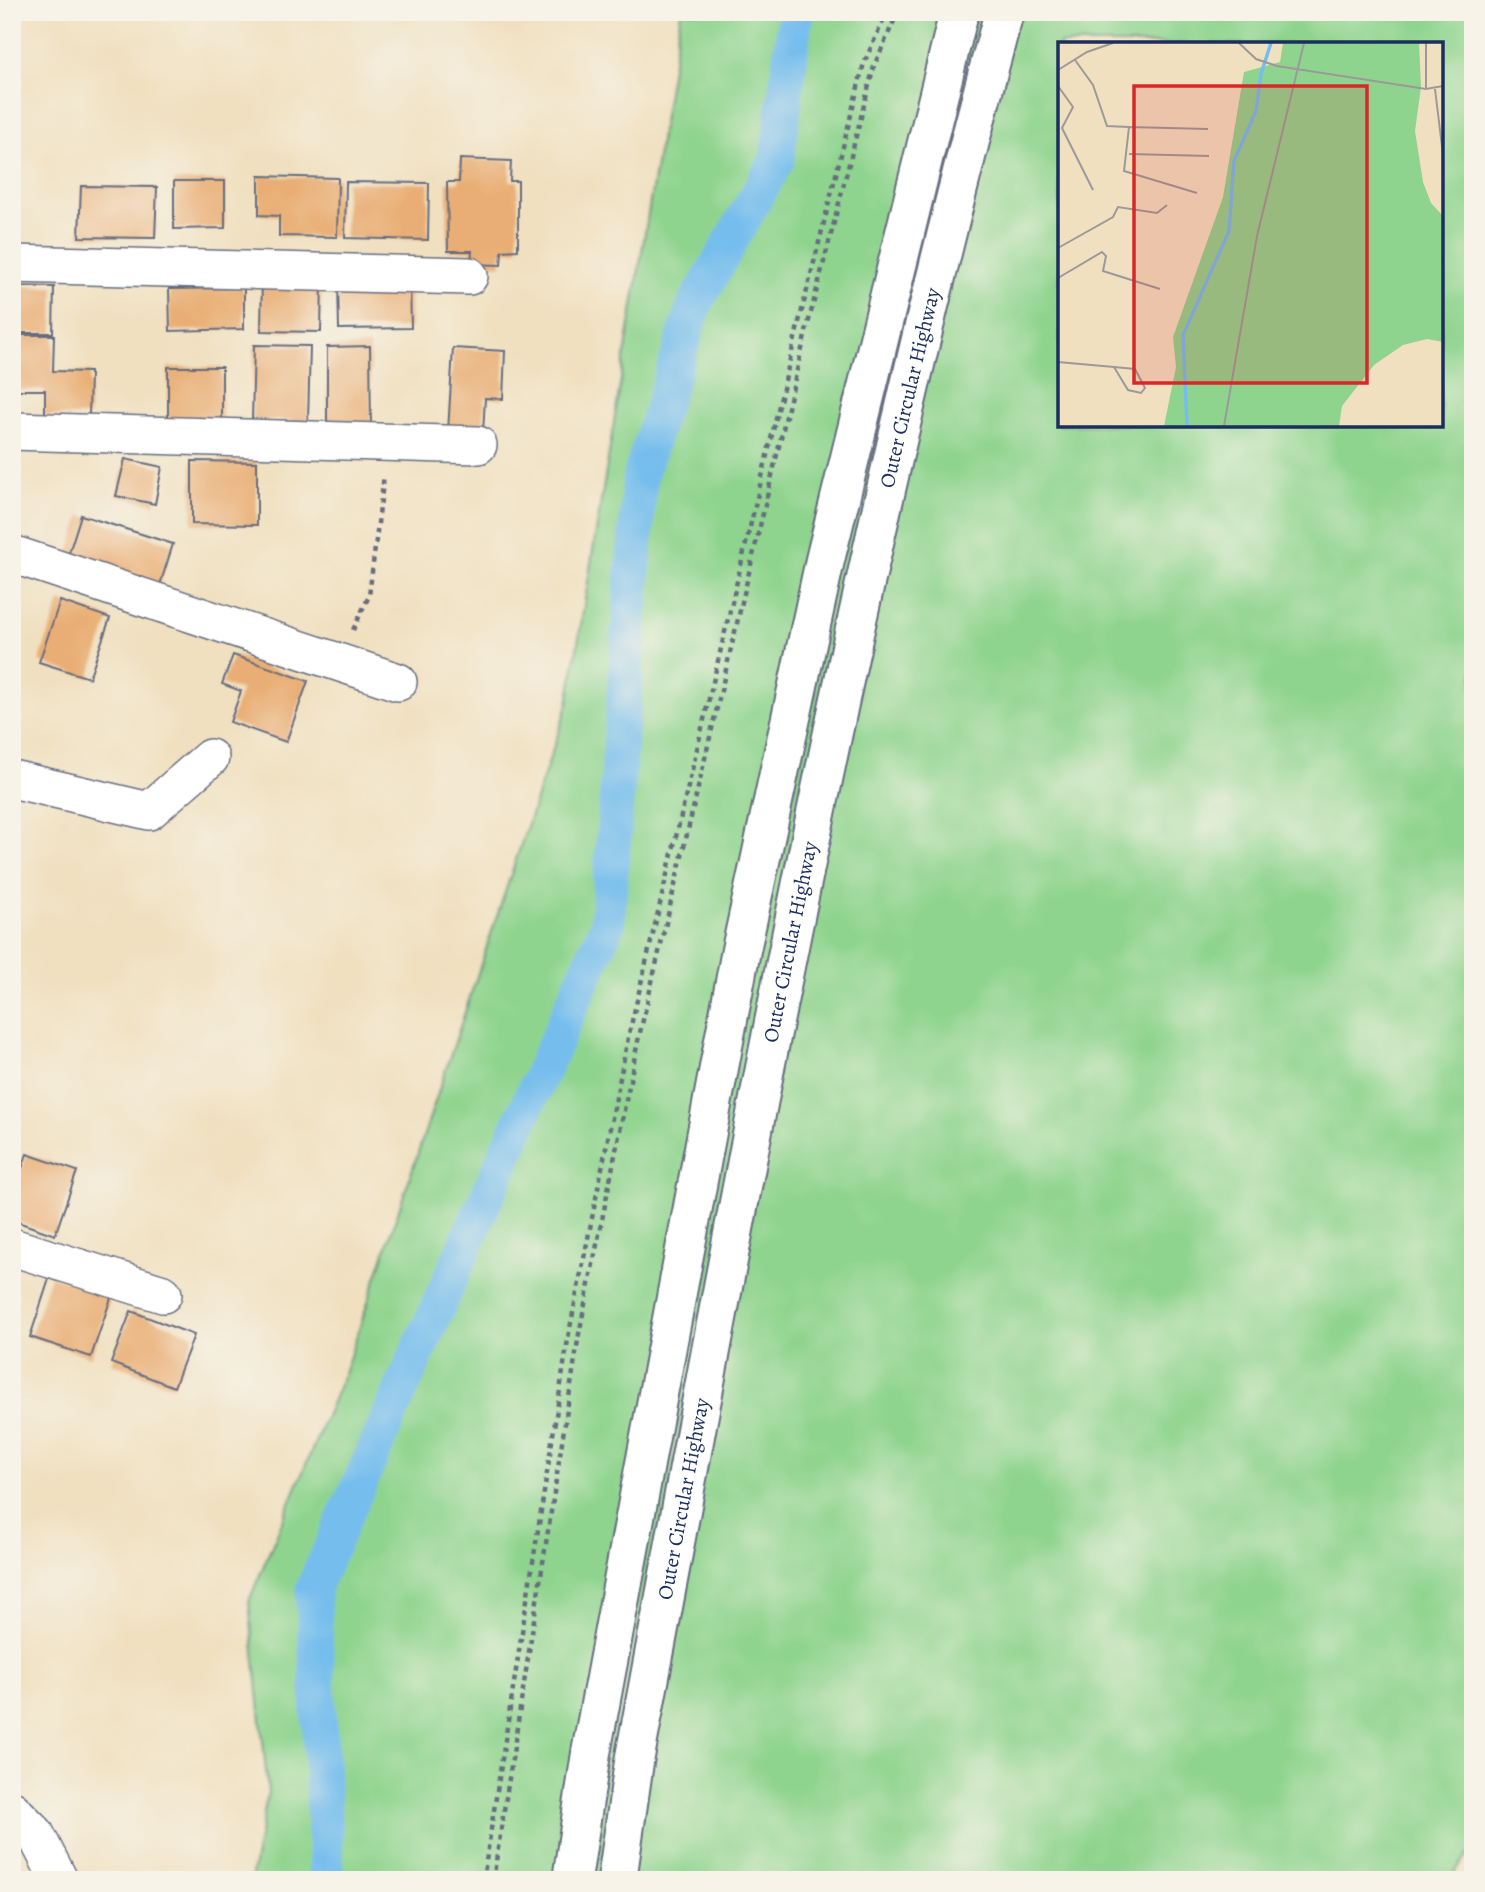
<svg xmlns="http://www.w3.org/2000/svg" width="1485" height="1892" font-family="Alegreya,serif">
	<rect width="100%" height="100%" fill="#f7f3e8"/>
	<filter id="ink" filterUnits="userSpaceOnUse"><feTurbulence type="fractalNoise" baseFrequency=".0143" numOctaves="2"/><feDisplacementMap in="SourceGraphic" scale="14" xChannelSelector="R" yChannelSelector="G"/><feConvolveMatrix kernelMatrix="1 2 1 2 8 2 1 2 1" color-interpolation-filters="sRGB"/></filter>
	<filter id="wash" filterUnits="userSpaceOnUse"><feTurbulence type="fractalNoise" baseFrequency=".00686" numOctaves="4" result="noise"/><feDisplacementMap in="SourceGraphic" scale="28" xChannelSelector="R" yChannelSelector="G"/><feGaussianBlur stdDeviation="1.57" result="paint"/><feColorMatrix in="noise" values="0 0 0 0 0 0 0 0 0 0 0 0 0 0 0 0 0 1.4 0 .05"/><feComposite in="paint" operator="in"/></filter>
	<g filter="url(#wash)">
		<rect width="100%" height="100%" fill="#f0e0c0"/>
		<path fill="#8fd48e" stroke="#558276" stroke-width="2" fill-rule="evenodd" d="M681,12H1473V1848L1449,1880H251L268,1792L249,1601L345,1371L568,704ZM1060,44H1441V425H1060Z"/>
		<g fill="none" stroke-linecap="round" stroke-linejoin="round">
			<path stroke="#75bded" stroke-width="35" d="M327,1880L313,1588L607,926L640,477L694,306L777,160L796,12"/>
		</g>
		<g id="blocks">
			<path fill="#e9ae75" d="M460,159L511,161L510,181H518V250L502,251L501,265L471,264L472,251H448L447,182H459Z
				M259,176L338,178L337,237L279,236V216L259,215Z
				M174,181H225V228L174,229Z
				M346,182L429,183L428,240L345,238Z
				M81,186L157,187L155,238L79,237Z
				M262,278L322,280L321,332L261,331Z
				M410,279L411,328L339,329L338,281Z
				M12,286L54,287L53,333H12Z
				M244,288V329L170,331L169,289Z
				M12,335H54L53,371L90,372L89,416H45V390H12Z
				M254,345L310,346L308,421L252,420Z
				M370,346L371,429L327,430V347Z
				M453,348L505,351L503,399L485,398L483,433L448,432Z
				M168,367H222V429H168Z
				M125,459L162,467L155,504L116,496Z
				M192,461L257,462V525L192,524Z
				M81,515L173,544L159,588L67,559Z
				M60,601L110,618L89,678L39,662Z
				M233,655L308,681L286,742L230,722L241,691L222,684Z
				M27,1154L77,1171L55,1235L12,1220V1197Z
				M50,1276L112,1295L91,1357L30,1337Z
				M131,1311L194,1335L174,1387L111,1363Z"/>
		</g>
	</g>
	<g filter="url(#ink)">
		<use href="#blocks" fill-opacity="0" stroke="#666d80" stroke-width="2"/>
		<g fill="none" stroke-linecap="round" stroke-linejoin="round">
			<defs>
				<path id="street" d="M12,264L469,276
					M12,431L478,445
					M12,554L398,682
					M12,779L149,811L210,758
					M12,1247L163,1294
					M12,1810L35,1833L59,1880"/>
				<g id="highway">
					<path d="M572,1880L591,1753L741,950L825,560L959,12"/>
					<path id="s1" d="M617,1880L634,1762C744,1176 848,588 1004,12"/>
				</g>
			</defs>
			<use href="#street" stroke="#666d80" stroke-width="40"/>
			<use href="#highway" stroke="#666d80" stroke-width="42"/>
			<path stroke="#666d80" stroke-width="4.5" stroke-dasharray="5 5" stroke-linecap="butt" d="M353,630L369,596L384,475
				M483,1880L569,1333L628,1038L797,330L864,63L887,12
				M493,1880L579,1334L638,1041L806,332L874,66L898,12"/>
			<use href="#street" stroke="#fff" stroke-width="37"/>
			<use href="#highway" stroke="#fff" stroke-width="38"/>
		</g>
	</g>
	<g text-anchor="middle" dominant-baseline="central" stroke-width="5" stroke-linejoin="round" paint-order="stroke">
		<g font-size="21" fill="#1b2f5e" stroke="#f7f3e8">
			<text stroke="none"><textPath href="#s1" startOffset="1521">Outer Circular Highway</textPath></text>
			<text stroke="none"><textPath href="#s1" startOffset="954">Outer Circular Highway</textPath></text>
			<text stroke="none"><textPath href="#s1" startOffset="387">Outer Circular Highway</textPath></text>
		</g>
	</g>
	<g transform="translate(1058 42)">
		<rect width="385" height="385" fill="#f0e0c0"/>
		<path d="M225,1H361L363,45L357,89L365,140L373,161L385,174V300L369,297L345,303L316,323L284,364L281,384H106L118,325L115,295L165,155L186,30L222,20Z" fill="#8fd48e"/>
		<path fill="none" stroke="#75bded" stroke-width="3.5" d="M129,384L125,293L171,189L176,119L198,69L203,32L213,1"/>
		<path fill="none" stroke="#9b9999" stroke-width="2" d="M181,1L198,17L219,24L368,47L385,44M17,18L35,43L49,84L71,85L66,129L139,151M0,28L29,10L55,1M0,44L15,65L4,86L35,148M368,47V1M377,47L385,113M71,85L150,87M71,112L151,114M0,206L55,175L60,165L99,171L109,163M0,236L44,210L48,214L45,229L102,247M0,320L56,325L77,327L87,346L83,351L70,348L56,325M166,384L199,194L246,1"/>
		<path fill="#d62828" fill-opacity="0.15" stroke="#d62828" stroke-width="3.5" d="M76,44H309V341H76Z"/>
		<rect width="385" height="385" fill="none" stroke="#1b2f5e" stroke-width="3.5"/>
	</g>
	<rect width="1485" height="1892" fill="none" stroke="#f7f3e8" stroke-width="42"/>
</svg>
